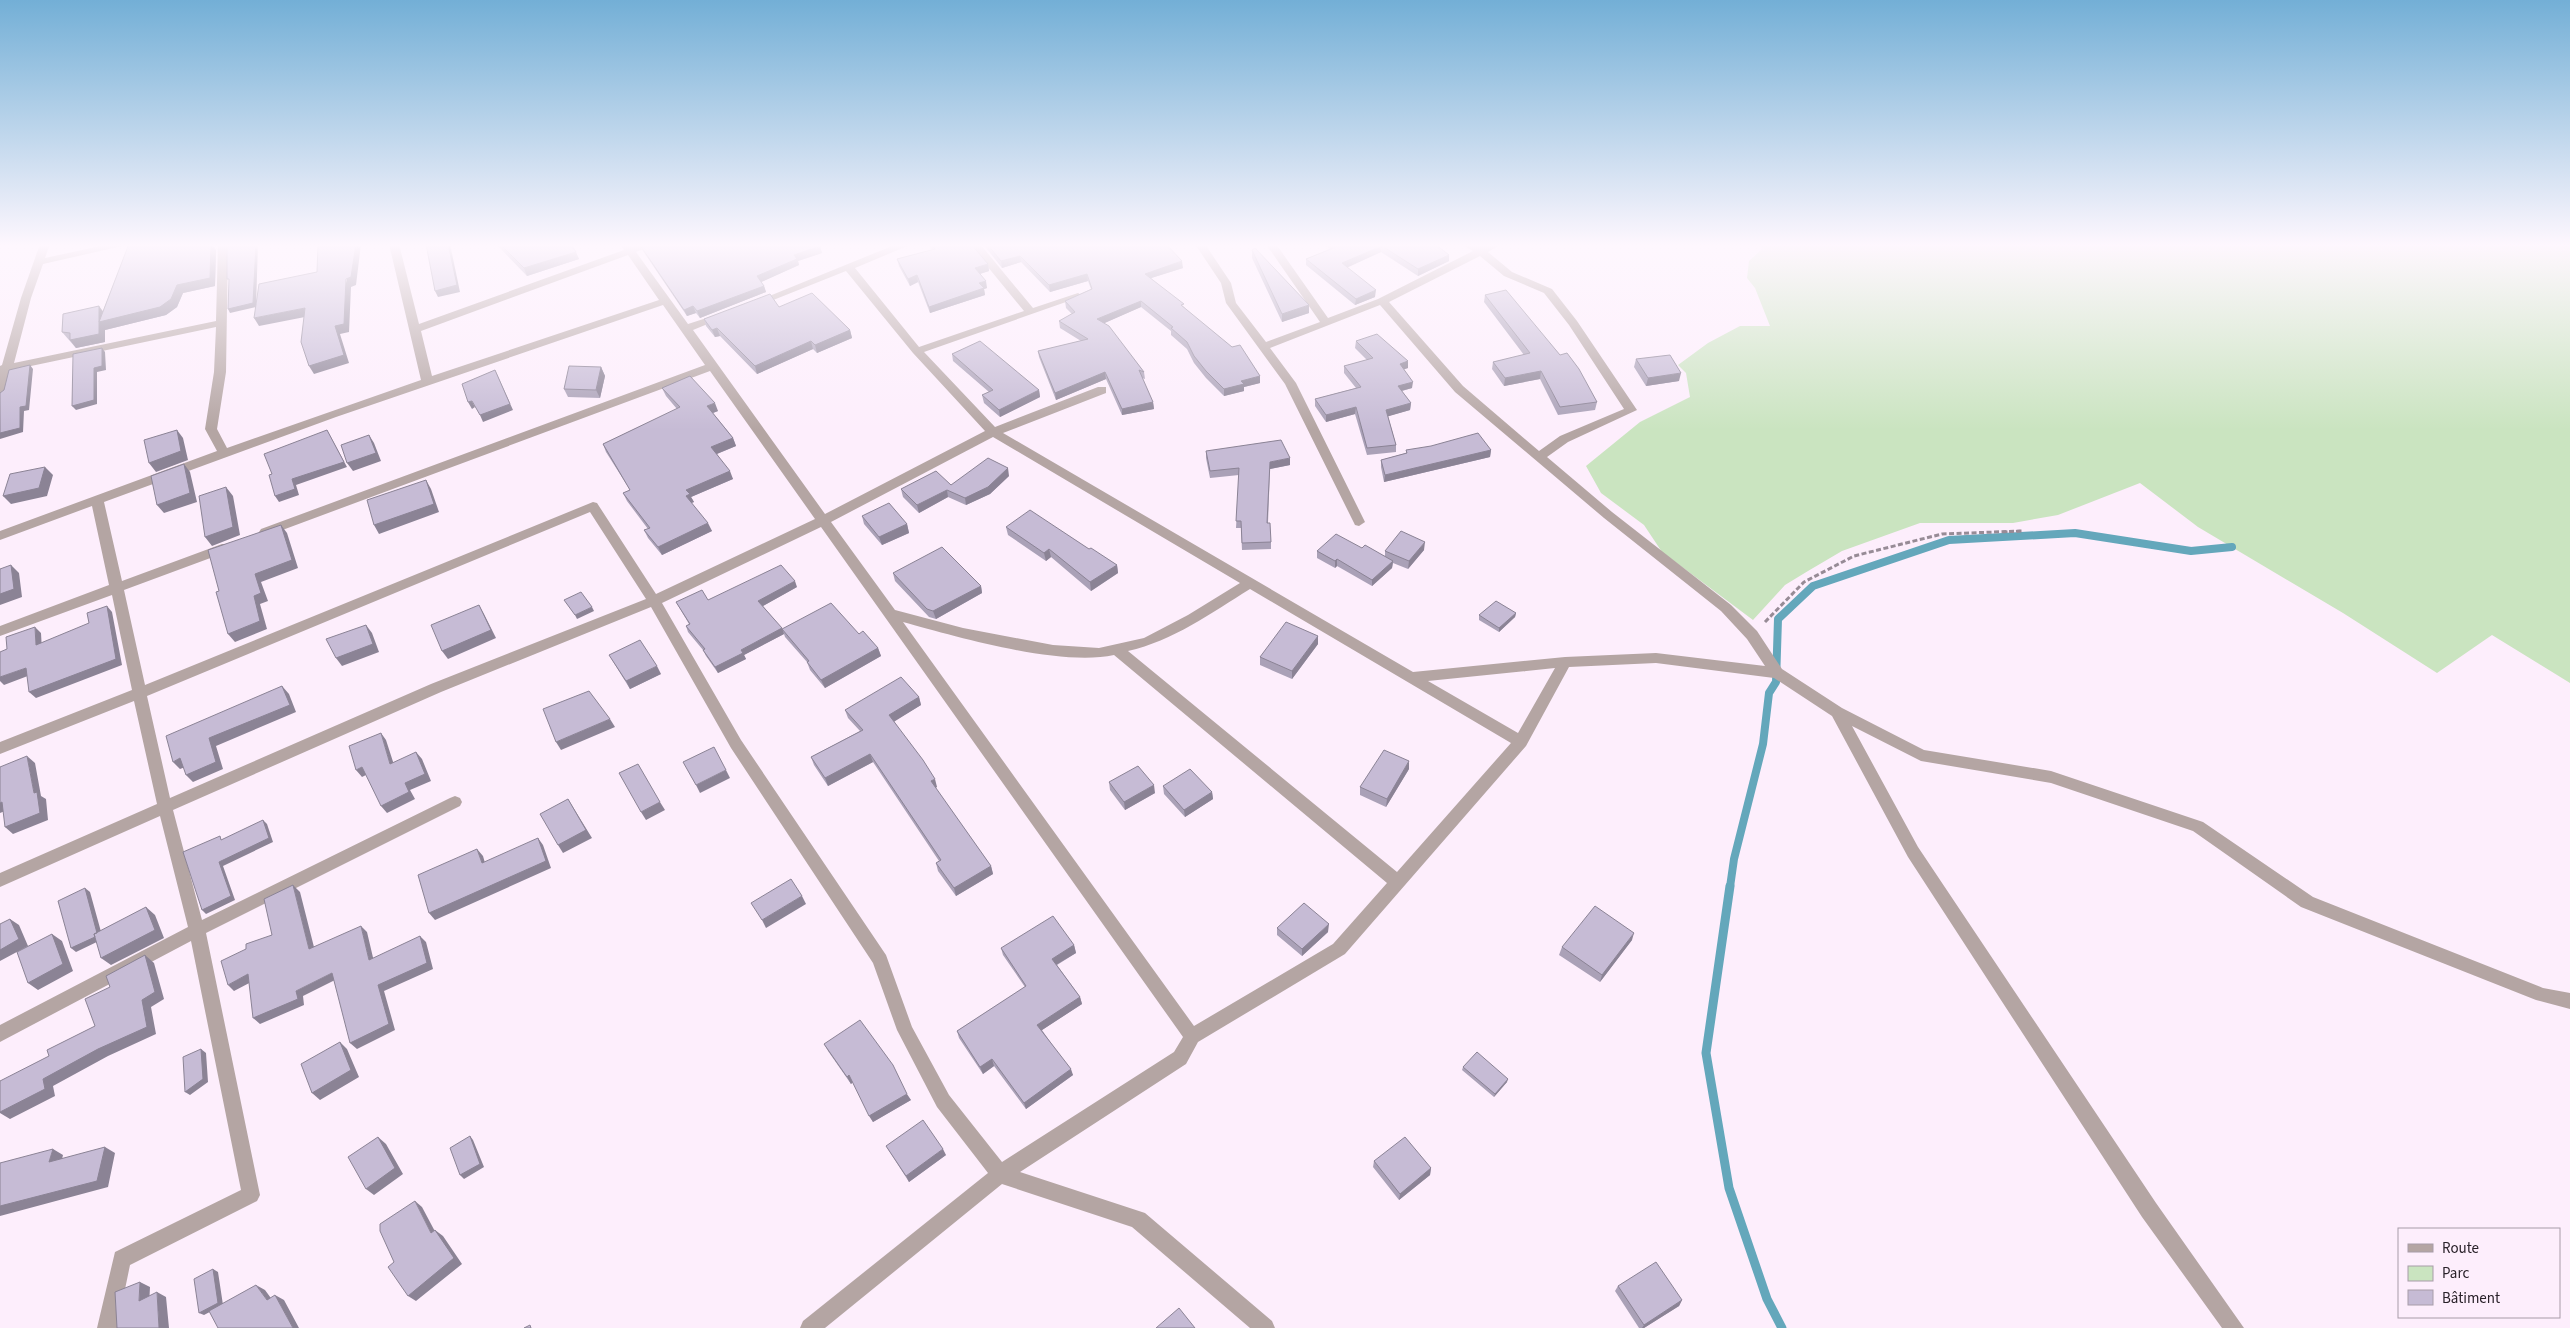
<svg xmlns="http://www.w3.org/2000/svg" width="2570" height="1328" font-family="'Source Sans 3',sans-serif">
	<rect width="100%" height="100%" fill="#fdeefc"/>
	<path fill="#cae4c0" d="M1757,244H2570V683L2492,635L2437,673L2343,613L2198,527L2140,483L2058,515L2013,523H1920L1842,551L1808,571L1785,585L1753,620L1662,552L1644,525L1601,493L1586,466L1640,422L1690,397L1686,373L1678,365L1708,343L1740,326H1770L1755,288L1747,278L1749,261L1762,249Z"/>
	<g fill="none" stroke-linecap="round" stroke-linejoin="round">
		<path stroke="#64a7bb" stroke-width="8" d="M1730,887L1734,859L1763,744L1769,693L1776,682L1778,619L1813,586L1949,540L2075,533L2191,551L2232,547"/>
		<path stroke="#64a7bb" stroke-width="9" d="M1730,886L1706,1053L1729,1188L1767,1299L1782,1328"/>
		<path stroke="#978b96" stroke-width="2.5" stroke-dasharray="4.5 2" stroke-linecap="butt" d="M2003,532L2022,531"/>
		<path stroke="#978b96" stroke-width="3" stroke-dasharray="5 2.5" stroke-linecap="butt" d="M1765,622L1804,582L1854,556L1942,534L2022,531"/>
		<path fill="#b4a5a3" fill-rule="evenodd" d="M40,244H50L45,258L110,244H131L43,264L31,298L14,363L216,321L218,244H228L226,372L217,429L227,448L421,380L389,244H399L419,324L624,250L620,244H630L632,247L640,244H655L636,252L688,324L722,313L727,316L693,330L825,514L985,431L913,353L846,271L761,305L757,306L752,303L897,244H912L855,268L919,347L1024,311L969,244H980L1033,308L1078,293L1083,296L924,352L995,427L1098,387H1106V393L1003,433L1413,672L1565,657L1656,653L1765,666L1747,639L1721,611L1604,518L1455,392L1380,305L1270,348L1296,383L1365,522L1359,526L1355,525L1285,384L1226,303L1221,283L1195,244H1205L1231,283L1236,303L1266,342L1320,322L1266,244H1276L1328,318L1378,299L1473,251L1461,244H1475L1481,247L1487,244H1501L1488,252L1512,272L1552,289L1577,321L1637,410L1568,442L1547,457L1612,512L1731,605L1757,631L1782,669L1842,708L1924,750L2051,771L2203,822L2313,897L2543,988L2570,993V1009L2536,1000L2301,907L2193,831L2051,783L1921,761L1852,726L1918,847L2156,1203L2244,1328H2222L2142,1217L1908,857L1832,716L1774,678L1656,663L1569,667L1526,746L1345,954L1198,1042L1186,1064L1020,1172L1145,1213L1272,1321L1275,1328H1250L1132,1227L1002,1184L825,1328H800L803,1321L988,1173L937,1107L897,1030L873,963L731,748L651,607L441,692L173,810L202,920L450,798L455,796L460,798L462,802L460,806L206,933L260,1195L257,1201L130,1265L117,1328H97L115,1252L241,1190L191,941L0,1042V1025L188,927L160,816L0,887V873L157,804L134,701L0,754V742L132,690L112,595L0,636V626L109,585L92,506L0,540V531L217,451L205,429L214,372L216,327L12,370L6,394L0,398V366L2,365L21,298ZM628,255L659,300L432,376L421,331ZM1480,256L1504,276L1544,293L1569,325L1624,409L1560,436L1539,451L1463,386L1389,302ZM663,305L705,365L261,529L259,532L261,535H269L710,371L815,519L656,594L597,503L593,502L145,685L124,590L232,550L233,547L232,544H222L122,581L104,502L336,417ZM993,437L1240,583L1188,615L1144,638L1099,648L1053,645L963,628L895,610L831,522ZM590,512L646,599L431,684L170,798L147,696ZM821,527L1183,1037L1174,1052L1002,1162L949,1095L912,1027L886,955L741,740L662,603ZM1250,589L1511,743L1397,872L1128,651C1173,641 1211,613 1250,589ZM903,622C957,637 1061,667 1114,655L1387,883L1333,944L1194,1026ZM1555,668L1518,733L1428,681Z"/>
	</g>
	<path fill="#aaa1b7" d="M128,244H212L216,250L215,286L183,293L177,307L166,315L105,330V342L76,348L62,332L103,311L127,249Z
		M496,244H571L579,259L527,276Z
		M929,244H971L988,264L989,271L980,274L987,288L984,289L985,295L930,313L918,282L910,286L899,266L897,259L932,250L930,247Z
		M983,244H1138L1139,246L1183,268L1151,278L1184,307L1260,383L1244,387V391L1224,396L1206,378L1194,363L1187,349L1171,335V331L1141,307L1104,323L1144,372L1145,379L1142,378L1153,402L1154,409L1122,415L1106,379L1056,400L1039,357L1038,351L1081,341L1060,328L1059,321L1072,314L1066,308L1065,301L1091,289L1088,281L1050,292L1021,262L1002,268Z
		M1323,244H1435L1449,261L1418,276L1381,252L1347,267L1375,297L1355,305L1306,265V259L1330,249Z
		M640,245L820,246L822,253L798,261L799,265L761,282L764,286L766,292L700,318L696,313L687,316L643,251Z
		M1252,250L1309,313L1282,322L1252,258Z
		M1485,295L1597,402L1595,410L1558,415L1540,379L1504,386L1492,369L1493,362L1524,355L1484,302Z
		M779,307L850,330L852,338L817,353L813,349L757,374L720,336L715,337L706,326L704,319Z
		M1356,341L1408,361V368L1404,369L1412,388L1402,391L1411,403L1410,410L1388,416L1396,445V452L1367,455L1355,414L1326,422L1315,406V399L1356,388L1344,373V366L1367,360L1355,348Z
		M952,354L1039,390L1040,397L1000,417L984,403L982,395L989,392L953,361Z
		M1636,359L1679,381L1646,386L1634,367Z
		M601,367L605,376L600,398L568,397L564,389Z
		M662,388L718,411L713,413L733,438L736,446L717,454L733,479L691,497L694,502L691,503L712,531L662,555L648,538L644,530L648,529L627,501L623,493L630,490L606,452L603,444L677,409L666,396Z
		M1406,450H1491L1490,457L1384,482L1381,467V460L1406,453Z
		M1206,451L1290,465L1270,469L1268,523L1271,542V549L1242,550L1241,528H1236L1239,475L1210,478L1206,458Z
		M1009,476L990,494L966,505L948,497L919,513L903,497L901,489L951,485Z
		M862,516L907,524L909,533L882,545L864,524Z
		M1006,527L1089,549L1117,565L1118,573L1091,591L1051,557L1046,561L1008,535Z
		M1362,548L1385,556V551L1424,550L1408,569L1393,563L1392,568L1372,586L1337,566L1335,568L1317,558V551Z
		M893,573L981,586L982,593L936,619L929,617L895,581Z
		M797,587L763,606L782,629L859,634L878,648L881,656L825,688L810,670L807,662L785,637L784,634L744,655L746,659L718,673L706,656L703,650L688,632L686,626L689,624L676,602L708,600Z
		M1516,613L1515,617L1499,632L1479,620V615Z
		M1318,636V644L1292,679L1260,665V657Z
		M609,655L661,674L630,689Z
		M919,697L921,705L894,721L937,787L935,788L991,866L993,874L956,896L938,871L936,863L939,861L873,762L828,786L814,765L811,757L860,731L848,718L845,710Z
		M1409,769L1386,807L1360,795V787Z
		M1109,782L1155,793L1125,810L1110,790Z
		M1163,786L1212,792L1213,799L1185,817L1164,794Z
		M1277,928L1328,932L1302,956L1277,935Z
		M1632,940L1600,982L1559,955L1562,947Z
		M1074,945L1076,953L1057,965L1080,997L1082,1004L1042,1030L1073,1075L1026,1109L994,1066L983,1074L959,1038L957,1031L1025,987L1003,955L1001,948Z
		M824,1044L911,1100L873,1122L853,1082L851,1084L828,1051Z
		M1463,1067L1507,1082L1494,1097L1462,1070Z
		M886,1146L946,1155L909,1182Z
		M1374,1161L1431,1168L1430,1175L1399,1200L1373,1167Z
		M1618,1286L1682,1300L1679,1306L1644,1328H1639L1615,1291Z"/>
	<path fill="#8b8395" d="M211,244H212L216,250L215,286L183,293L177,307L166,315L105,330V342L76,348L70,340L99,306L105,314L177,285Z
		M256,244H258L256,307L230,313L228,309Z
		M356,244H361L356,285L351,287L349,332L340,334L349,363L314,374L309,366L335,326Z
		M448,244H450L460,292L438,297L435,291Z
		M820,246L822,253L798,261L799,265L759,283L757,276L794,255Z
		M1382,246L1381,252L1342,270V263Z
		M576,252L579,259L527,276L524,268Z
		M1449,255V261L1418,276V269Z
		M1020,256L1021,262L1002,268L1001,261Z
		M1182,261L1183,268L1145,280V274Z
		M988,264L989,271L976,275L975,268Z
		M1087,274L1088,281L1050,292L1049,285Z
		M917,275L918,282L910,286L908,279Z
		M986,281L987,288L984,289L985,295L930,313L929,307L979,283Z
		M764,286L766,292L700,318L697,311Z
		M1376,290L1375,297L1355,305L1356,299Z
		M1141,301V307L1098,326L1097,319Z
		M1309,305V313L1282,322V314Z
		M693,306L696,313L687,316L684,310Z
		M305,308L310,316L259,326L254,318Z
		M717,328L720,336L715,337L712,330Z
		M850,330L852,338L817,353L815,345Z
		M811,341L813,349L757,374L755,366Z
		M102,348L105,352L106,370L97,372V404L76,410L72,406L94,368Z
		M1408,361V368L1399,371L1400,364Z
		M30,365L33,369L29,410L24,411L23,432L0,439V433L20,407Z
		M601,367L605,376L600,398L596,390Z
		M495,370L513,410L483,422L480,415Z
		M1541,371L1540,379L1504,386L1505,378Z
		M1105,372L1106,379L1056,400L1055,393Z
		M1681,373L1679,381L1646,386L1648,378Z
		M1260,376V383L1244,387V391L1224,396V389L1241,381Z
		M1413,382L1412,388L1397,392L1398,386Z
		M1039,390L1040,397L1000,417L999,410Z
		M472,401L475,407L472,409L468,402Z
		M1153,402L1154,409L1122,415V409Z
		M715,403L718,411L710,414L707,406Z
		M1411,403L1410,410L1386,417V410Z
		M1356,407L1355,414L1326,422V415Z
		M177,430L183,438L188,460L156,472L149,463Z
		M327,430L347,467L296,485L299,495L279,502L275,496L292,479Z
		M369,435L374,443L381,461L353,471L347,463Z
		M733,438L736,446L714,455L711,447Z
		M1491,450L1490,457L1384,482L1385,475Z
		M1290,458V465L1270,469V462Z
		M184,464L190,472L197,502L164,513L157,505Z
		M45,467L53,475L47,496L11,504L3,496Z
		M1008,468L1009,476L990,494L966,505L965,498Z
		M730,471L733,479L691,497L694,502L689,504L686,496V490Z
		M426,480L431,489L439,512L379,534L374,525Z
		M226,487L233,496L240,535L212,546L205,537Z
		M947,490L948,497L919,513L917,505Z
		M708,523L712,531L662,555L658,547Z
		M907,524L909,533L882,545L879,537Z
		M281,525L287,533L298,568L261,582L268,601L260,604L267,629L235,642L228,634L255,574Z
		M1425,542L1424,550L1408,569L1409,561Z
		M1049,549L1051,557L1046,561L1044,553Z
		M1337,559V566L1335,568V561Z
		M1393,561L1392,568L1372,586V580Z
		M11,565L19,573L22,597L0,605V594Z
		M1117,565L1118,573L1091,591L1090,582Z
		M795,581L797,587L761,607L758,601Z
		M981,586L982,593L936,619L933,611Z
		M479,605L484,614L496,638L448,659L442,651Z
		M107,606L112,612L122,665L36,698L29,692Z
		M592,607L594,611L577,619L575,615Z
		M1516,613L1515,617L1499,632V628Z
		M366,625L372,633L379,652L342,666L336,658Z
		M35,627L41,633L42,651L36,645Z
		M782,628L784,634L744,655L746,659L718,673L715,667L741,650Z
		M1318,636V644L1292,679V671Z
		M878,648L881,656L825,688L821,680Z
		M657,666L661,674L630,689L626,681Z
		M26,668L33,674L4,685L0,681V677Z
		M282,686L289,694L296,712L216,746L223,769L193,782L186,775L209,738Z
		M919,697L921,705L892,723L889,715Z
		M610,719L615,727L561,750L556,742Z
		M381,733L386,740L396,771L390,764Z
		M416,752L422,759L431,781L410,790L415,799L387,813L381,806L405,783Z
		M870,754L873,762L828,786L825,778Z
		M27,756L35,763L41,796L46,799L48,820L13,834L5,827L34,793Z
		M180,758L188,766L180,769L173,762Z
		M1409,761V769L1386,807L1387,799Z
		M362,767L368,774L362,777L356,770Z
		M726,770L730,778L700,793L696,785Z
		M935,779L937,787L933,789L931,781Z
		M1154,785L1155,793L1125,810L1124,802Z
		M1212,792L1213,799L1185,817L1184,810Z
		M568,799L592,838L563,853L558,845Z
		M2,802L10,809L0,813V803Z
		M660,802L665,810L646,820L641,812Z
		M263,820L267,824L273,842L223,866L235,900L206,914L202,910L219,862Z
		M538,838L543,845L551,868L435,920L429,913Z
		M477,849L483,856L487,870L482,863Z
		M991,866L993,874L956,896L954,888Z
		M293,885L300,892L316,955L309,949Z
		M85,888L90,892L103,939L76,952L71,948Z
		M802,896L806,904L766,928L762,920Z
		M146,907L155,915L164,938L111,965L101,958Z
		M10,919L19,925L28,946L0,961V950Z
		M1329,924L1328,932L1302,956V949Z
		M361,926L367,932L375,966L369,960Z
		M1634,933L1632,940L1600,982L1602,975Z
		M52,934L62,941L73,971L38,990L28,983Z
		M420,936L426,942L433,969L384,991L395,1030L357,1049L350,1043L378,985Z
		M1074,945L1076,953L1054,966L1052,959Z
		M145,955L154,963L164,999L151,1007L156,1034L108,1056L53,1086L55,1096L10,1119L0,1113V1112L43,1079L142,1000Z
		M332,973L339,978L303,996L304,1005L260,1024L253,1018L296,991Z
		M248,974L255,980L234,991L228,985Z
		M1080,997L1082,1004L1039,1032L1037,1025Z
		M340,1042L347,1049L359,1077L320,1100L312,1093Z
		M201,1049L206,1053L208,1082L190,1095L185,1092Z
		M992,1059L994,1066L983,1074L980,1067Z
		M1071,1069L1073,1075L1026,1109L1024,1103Z
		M849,1075L853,1082L851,1084L847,1077Z
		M1508,1079L1507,1082L1494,1097L1495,1094Z
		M907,1094L911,1100L873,1122L869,1116Z
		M470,1136L473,1140L484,1167L464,1179L460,1175Z
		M378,1137L386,1144L403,1174L374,1195L366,1189Z
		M105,1147L115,1153L108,1187L0,1216V1206Z
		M53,1149L63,1155L60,1168L49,1162Z
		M943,1149L946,1155L909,1182L906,1176Z
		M1431,1168L1430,1175L1399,1200L1400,1194Z
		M415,1201L422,1207L439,1239L431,1233Z
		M435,1230L443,1236L462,1264L416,1301L408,1296Z
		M213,1269L218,1272L223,1305L204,1315L199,1313Z
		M140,1282L150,1287L149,1306L139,1301Z
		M256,1285L265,1290L276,1305L267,1300Z
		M157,1292L166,1297L169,1328H159Z
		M275,1295L284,1300L299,1328H293Z
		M1682,1300L1679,1306L1644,1328H1642L1644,1325Z"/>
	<path fill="#c6bbd5" stroke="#8b8395" d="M128,244H211L210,278L177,285L171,299L160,307L99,322L127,249Z
		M227,244H256L253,303L228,309L229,279H227Z
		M318,244H356L351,277L346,279L344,324L335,326L344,355L309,366L301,342L305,308L254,318L259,284L317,272Z
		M426,244H448L457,285L435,291Z
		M500,244H571L576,252L524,268Z
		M819,244L820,246L794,255L797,259L757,276L764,286L697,311L693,306L684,310L640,245Z
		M931,244H971L988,264L975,268L986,281L979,283L984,288L929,307L917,275L908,279L897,259L935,249Z
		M987,244H1138L1139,246L1143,244H1166L1182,261L1145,274L1184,304L1181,305L1232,347L1240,345L1260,376L1241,381L1244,384L1224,389L1206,371L1194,356L1187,342L1171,328L1173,327L1141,301L1097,319L1109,326L1144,372L1139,370L1153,402L1122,409L1105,372L1055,393L1038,351L1088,339L1059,321L1075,312L1065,301L1092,289L1087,274L1049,285L1020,256L1001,261Z
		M1332,244H1435L1449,255L1418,269L1382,246L1342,263L1376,290L1356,299L1306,259L1336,247Z
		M1255,248L1309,305L1282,314L1252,250Z
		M1506,290L1560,355L1567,353L1579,369L1597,402L1560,407L1541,371L1505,378L1493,362L1530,353L1485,295Z
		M812,293L850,330L815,345L811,341L755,366L717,328L712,330L704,319L770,294L779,307Z
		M99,306V334L70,340V333L62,332L63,314Z
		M1377,334L1408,361L1400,364L1413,382L1398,386L1411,403L1386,410L1396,445L1367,448L1356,407L1326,415L1315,399L1361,387L1344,366L1373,358L1356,341Z
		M980,341L1039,390L999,410L982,395L993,390L952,354Z
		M102,348V366L94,368V400L72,406L73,354Z
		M1670,355L1681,373L1648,378L1636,359Z
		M30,365L26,406L20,407V428L0,433V393L4,390L9,370Z
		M569,366L601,367L596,390L564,389Z
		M495,370L510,404L480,415L472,401L468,402L462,384Z
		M690,376L715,403L707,406L733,438L711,447L730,471L686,490L690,494L686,496L708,523L658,547L644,530L650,528L623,493L630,490L603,444L680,407L662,388Z
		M177,430L181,451L149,463L144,440Z
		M327,430L344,462L292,479L295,489L275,496L269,475L272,474L264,454Z
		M1478,433L1491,450L1385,475L1381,460L1407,453L1406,450L1431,446Z
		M369,435L376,453L347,463L341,445Z
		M1281,440L1290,458L1270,462L1267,523H1270L1271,542L1242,543L1241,521H1236L1239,468L1210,471L1206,451Z
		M988,458L1008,468L988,487L965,498L947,490L917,505L901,489L936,471L951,485Z
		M184,464L190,493L157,505L151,476Z
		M45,467L39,488L3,496L10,474Z
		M426,480L434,504L374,525L367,500Z
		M226,487L233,527L205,537L199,496Z
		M889,503L907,524L879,537L862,516Z
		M1030,510L1089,549L1091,548L1117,565L1090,582L1049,549L1044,553L1006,527Z
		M281,525L292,560L255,574L261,593L254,596L260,621L228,634L216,592L219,591L208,550Z
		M1401,531L1425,542L1409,561L1385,551Z
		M1336,534L1362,548L1365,545L1393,561L1372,580L1337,559L1335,561L1317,551Z
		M942,547L981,586L933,611L927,609L893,573Z
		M11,565L14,589L0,594V569Z
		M781,565L795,581L758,601L782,628L741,650L743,653L715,667L703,650L705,649L686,626L690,624L676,602L702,590L708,600Z
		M581,592L592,607L575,615L564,600Z
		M1496,601L1516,613L1499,628L1479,615Z
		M831,603L859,634L863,631L878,648L821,680L807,662L809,661L782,629Z
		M479,605L491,630L442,651L431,625Z
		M107,606L116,659L29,692L26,668L0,677V652L7,649L6,637L35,627L36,645L89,623L87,613Z
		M1286,622L1318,636L1292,671L1260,657Z
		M366,625L373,644L336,658L326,639Z
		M640,640L657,666L626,681L609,655Z
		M901,677L919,697L889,715L923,760L935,779L931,781L991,866L954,888L936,863L941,860L870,754L825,778L811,757L863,730L845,710Z
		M282,686L290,705L209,738L216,762L186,775L180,758L173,762L166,736Z
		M589,691L610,719L556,742L543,709Z
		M381,733L390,764L416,752L425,774L405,783L409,792L381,806L362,767L356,770L349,746Z
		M714,747L726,770L696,785L683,762Z
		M1384,750L1409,761L1387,799L1360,787Z
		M27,756L34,793L37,792L40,813L5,827L2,802L0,803V767Z
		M638,764L660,802L641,812L619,773Z
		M1138,766L1154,785L1124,802L1109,782Z
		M1190,769L1212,792L1184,810L1163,786Z
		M568,799L586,830L558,845L540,814Z
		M263,820L269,838L219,862L231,896L202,910L183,852L220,836L221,840Z
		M538,838L546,861L429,913L418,875L477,849L482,863Z
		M791,879L802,896L762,920L751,903Z
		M293,885L309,949L361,926L369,960L420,936L427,963L378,985L389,1024L350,1043L332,973L296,991L298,999L253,1018L248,974L228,985L221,961L246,949V944L272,935L264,899Z
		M85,888L97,933L94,934L95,937L71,948L58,901Z
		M1304,903L1329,924L1302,949L1277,928Z
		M1595,906L1634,933L1602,975L1562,947Z
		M146,907L155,930L101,958L94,934Z
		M1053,916L1074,945L1052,959L1080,997L1037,1025L1071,1069L1024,1103L992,1059L980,1067L957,1031L1026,986L1001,948Z
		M10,919L19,939L0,950V924Z
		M52,934L63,964L28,983L17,952Z
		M145,955L155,992L142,1000L147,1027L98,1049L43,1079L45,1089L0,1112V1081L49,1056L47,1050L95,1026L85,999L110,987L106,976Z
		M860,1020L893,1065L907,1094L869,1116L849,1075L847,1077L824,1044Z
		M340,1042L351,1070L312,1093L301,1064Z
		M201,1049L203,1079L185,1092L183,1057Z
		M1477,1052L1508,1079L1495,1094L1463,1067Z
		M923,1120L943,1149L906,1176L886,1146Z
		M470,1136L480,1164L460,1175L450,1148Z
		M378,1137L395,1168L366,1189L348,1157Z
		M1405,1137L1431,1168L1400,1194L1374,1161Z
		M105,1147L97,1181L0,1206V1163L53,1149L49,1162Z
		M415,1201L431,1233L435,1230L454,1258L408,1296L388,1267L394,1262L380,1231V1224Z
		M1656,1262L1682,1300L1644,1325L1618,1286Z
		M213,1269L218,1303L199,1313L194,1279Z
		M140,1282L139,1301L157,1292L159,1328H117L115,1292Z
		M256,1285L267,1300L275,1295L293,1328H218L209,1311Z
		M1179,1308L1195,1328H1156Z
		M530,1325L531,1328H524Z"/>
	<linearGradient id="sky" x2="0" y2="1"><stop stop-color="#73afd6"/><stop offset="0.57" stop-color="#fef7fe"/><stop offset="1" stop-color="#fef7fe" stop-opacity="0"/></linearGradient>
	<rect width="2570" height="430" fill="url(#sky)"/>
	<rect x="2398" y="1228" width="162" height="90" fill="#fdeefc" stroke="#a89ca8"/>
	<rect x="2408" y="1244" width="25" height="8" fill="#b4a5a3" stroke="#a89ca8"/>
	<text x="2442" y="1253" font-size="15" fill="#292129">Route</text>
	<rect x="2408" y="1266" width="25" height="15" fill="#cae4c0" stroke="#a89ca8"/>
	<text x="2442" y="1278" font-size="15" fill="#292129">Parc</text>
	<rect x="2408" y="1290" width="25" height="15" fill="#c6bbd5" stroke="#a89ca8"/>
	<text x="2442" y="1303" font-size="15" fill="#292129">Bâtiment</text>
</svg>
